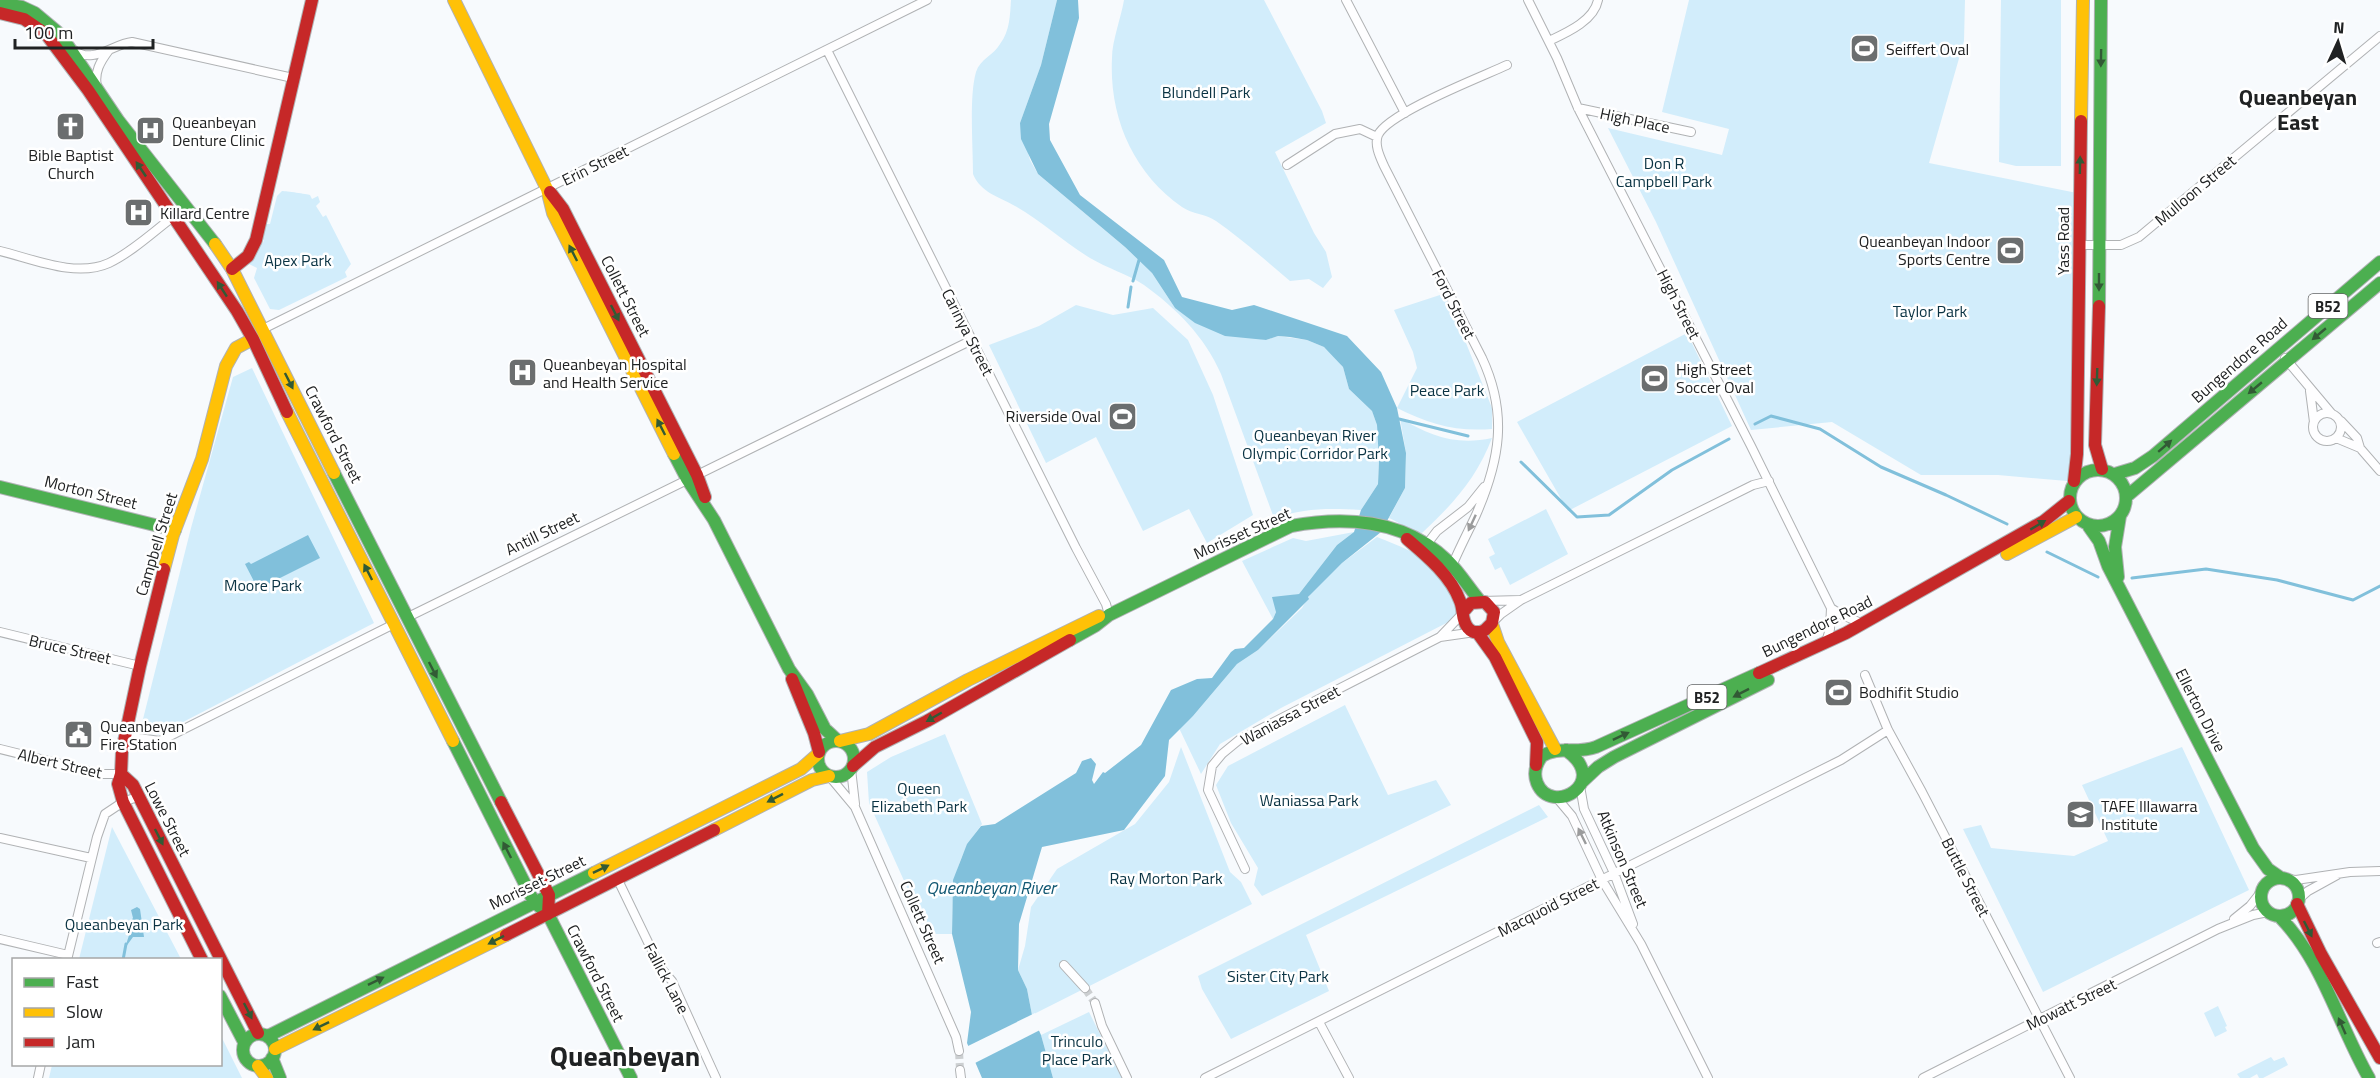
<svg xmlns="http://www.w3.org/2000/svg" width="2380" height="1078" font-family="'Titillium Web',sans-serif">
	<rect width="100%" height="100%" fill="#f7fafd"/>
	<path fill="#d2edfb" d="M1011,0H1057L1041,65L1020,123L1030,160L1038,174L1125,247L1152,273L1175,308L1251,337L1266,340L1278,336L1307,340L1324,347L1333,355L1343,367L1349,389L1372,411L1377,425L1379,461L1378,484L1361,510C1328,508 1305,508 1274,518L1221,374C1205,337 1176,308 1144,285C1127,274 1107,268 1090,258C1064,242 1041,221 1015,206C998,196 981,193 973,174C973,147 969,96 976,72C980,59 994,55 1000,44C1010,31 1010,15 1011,0Z
		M1124,0H1264L1322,111L1326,123L1275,152L1314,233L1326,252L1332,277L1323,288L1309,279L1290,281C1266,261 1242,239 1216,221C1206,214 1192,214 1182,207C1133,173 1109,117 1112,58C1112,41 1121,18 1124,0Z
		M1689,0H1965L1964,41L1929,163L2077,193L2076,446L2067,481L1998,475H1921L1832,422L1751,430L1656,222L1608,128L1722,155L1729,129L1662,112Z
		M2001,0H2061V166H2016L1999,162Z
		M282,191C286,191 307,194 310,195L312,199L318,196L320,202L316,206L323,217L326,215L351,264L345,272L347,277L279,310L270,309L254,278L257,268L249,264L246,256L259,244L263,243L264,240L261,238L262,224H270L277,196Z
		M1446,293L1492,408V429C1455,432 1430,424 1397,408L1417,368L1413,352L1394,310Z
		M1076,305L1113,315L1153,308L1188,340L1213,395L1253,515L1207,543L1189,509L1143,531L1096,437L1046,463L989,345L1039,326Z
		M1687,333L1732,426L1568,511L1517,422Z
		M252,368L374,623L158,735L141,727L191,528L233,377Z
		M1400,418C1430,436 1457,446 1492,438C1477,478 1452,505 1422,533C1409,531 1401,523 1389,518L1405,488L1406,453Z
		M1546,509L1568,554L1510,585L1501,567L1495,570L1489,557L1495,554L1488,539Z
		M1354,532L1337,545L1299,594L1282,597L1273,619L1242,561L1293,538L1306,541Z
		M1377,537C1387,541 1398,545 1408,550C1433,563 1450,591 1460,616L1281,708L1220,744L1201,774L1179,728L1193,716L1237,664L1258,650L1302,608L1312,591L1342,563Z
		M1345,705L1388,795L1436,780L1451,805L1262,896L1254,885L1258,868L1231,823L1216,785L1228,766Z
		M945,734L982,824C951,865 953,885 952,934H928L869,803L867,772L891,757Z
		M1181,747L1230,872L1241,882L1252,904L1032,1015L1027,989L1018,970L1025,946L1031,907L1057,869L1135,824L1169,782Z
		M2182,747L2249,890L2043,992L1963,829L1981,825L1991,848L2074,856L2108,841L2082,785Z
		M1539,805L1548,817L1306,935L1329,991L1231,1039L1202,989L1198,976Z
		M112,827L181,959H79Z
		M2218,1006L2227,1026L2225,1027L2227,1031L2215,1037L2204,1013Z
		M1089,1012L1122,1078H1053L1041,1035Z
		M221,1036L242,1078H49L52,1065L220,1064Z
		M2271,1057L2274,1061L2284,1057L2288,1065L2263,1078H2259L2257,1074L2250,1078H2240L2237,1074Z"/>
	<path fill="#81c0db" d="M1057,0H1078L1079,18L1049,124L1050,140L1080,195L1164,260L1182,297L1232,310L1254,305L1347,336L1381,372L1397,408L1406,453L1405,488L1381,532L1342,563L1308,597L1309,599L1258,650L1237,664L1193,716L1169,740L1165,776L1124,830L1042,847L1019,924L1018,970L1027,989L1032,1015L1041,1035L1053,1078H982L967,1043L971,1012L952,934L953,880L967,844L981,826L995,824L1076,773L1082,761L1091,758L1096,764L1092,780L1094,784L1103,772L1105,773L1141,745L1171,690L1197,679L1212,678L1231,652L1235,649L1244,648L1273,619L1276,612L1272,597L1299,594L1337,545L1354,532L1361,510L1378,484L1379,461L1377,425L1372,411L1349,389L1343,367L1324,347L1307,340L1290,337L1278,336L1266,340L1225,336L1195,323L1175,308L1152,273L1125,247L1038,174L1021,139L1020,123L1041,65Z
		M308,535L320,558L262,587L263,589L259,591L245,564L249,562L251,564Z
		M137,907L140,909L144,937H133L125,948L130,932L127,926L133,918L131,910Z"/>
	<path fill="#f7fafd" d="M1035,1013L1042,1029L973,1064L966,1047Z"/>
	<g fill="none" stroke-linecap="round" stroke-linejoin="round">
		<path stroke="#81c0db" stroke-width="3" d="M1133,281L1139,260
			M1128,307L1131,287
			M1399,419L1468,436
			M1755,424L1771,416L1820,429L1881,467L1946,495L2007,524
			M1521,462L1577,517L1609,515L1672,470L1729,439
			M2047,552L2098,577
			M2132,578L2206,569L2277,580L2353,600L2380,586
			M123,960L126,944"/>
		<path stroke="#cccfd1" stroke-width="8" stroke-dasharray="8 4" stroke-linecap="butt" d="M1085,988L1095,1003
			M959,1051L960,1070"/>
		<defs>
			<path id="street" d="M1346,0L1405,113
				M1528,0L1557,58L1578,108L1751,446L1831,608L1840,614L1861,623
				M1549,41C1566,33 1594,21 1598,0
				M74,50C92,65 113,44 132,42L293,78
				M827,50L1076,548L1106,604L1109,615
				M97,87C94,72 100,62 109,50
				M1578,108L1691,132
				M1287,165L1335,134L1360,129L1377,137
				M2080,245H2121L2139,237L2380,36
				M0,251C33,259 76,278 109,263C132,252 153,232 173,217
				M263,329L927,0
				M2285,358L2332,414
				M2310,391L2314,422
				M2313 427a14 14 0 1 1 28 0a14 14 0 1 1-28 0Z
				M2341,421L2357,438L2360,448
				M2336,438L2360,448L2380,471
				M1427,544L1437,531L1468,507L1484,487
				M1452,566C1459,549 1468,532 1476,515C1500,460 1508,414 1482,358L1384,166C1380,157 1374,145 1378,135C1388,113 1481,77 1507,65
				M1482,601L1520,600
				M406,618L972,340
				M1493,622L1501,614L1521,600L1753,485L1769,481
				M0,632L140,666
				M1440,637L1475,632
				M1826,642L1830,629L1831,608
				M1865,675L1888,730L1922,792L2070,1078
				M124,736L160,741L394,624
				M0,749L101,774H121
				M851,769L855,804
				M830,777L855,807L956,1037L959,1051
				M1580,786L1584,809L1614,873L1633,924
				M1556,797L1572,816L1602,880L1641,944L1708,1078
				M0,838L91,858
				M1245,869L1208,790L1212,766L1222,754L1239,740L1440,637L1463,613
				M617,878L660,967L672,981L716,1078
				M2287,879L2296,880L2350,872L2380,871
				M2299,899L2308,891L2337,875
				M2234,919L2250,906L2261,892
				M0,939L68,955
				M2377,943L2380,942
				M67,960L97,837L105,814L123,802L137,797
				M1064,965L1085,988
				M1095,1003L1102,1026L1127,1078
				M1319,1022L1349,1078
				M960,1070L961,1078
				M38,1078L41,1064
				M1205,1078L1841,760L1888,730
				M1923,1078L2218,929L2253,915L2268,912"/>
			<path id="fast" d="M0,3L22,7L35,13L60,34L118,120L215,244
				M2099,306L2101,0
				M674,454L687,479L714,520L789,669L807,694L825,729L838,741
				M2070 498a28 28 0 1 1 56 0a28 28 0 1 1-56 0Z
				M334,473L501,802
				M2115,474L2135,468L2153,456L2380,262
				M0,487L175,530
				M2126,497L2380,283
				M2087,524L2099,541L2108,566L2253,848L2268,869L2281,878
				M2118,577L2115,547L2120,516
				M1070,640L1095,626L1109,615L1291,526C1346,516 1405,520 1448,561C1460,573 1469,588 1480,601
				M818 759a18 18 0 1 1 36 0a18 18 0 1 1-36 0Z
				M453,741L534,902L548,914L631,1078
				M1566,750C1612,783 1551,817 1537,783C1533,773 1536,764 1542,756C1558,746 1578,754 1596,747L1759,673
				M1582,782L1598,767L1614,757L1768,680
				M2261 897a19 19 0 1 1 38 0a19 19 0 1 1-38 0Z
				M2279,916C2323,961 2338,1024 2369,1078
				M220,996L244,1042
				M243 1050a16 16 0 1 1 32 0a16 16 0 1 1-32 0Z
				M268,1036L594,873
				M272,1058L280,1078"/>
			<path id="slow" d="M454,0L547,189L553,213L674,454
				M2081,121L2083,0
				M215,244L232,269L334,473
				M287,412L453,741
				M2007,554L2076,517
				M164,569L173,535L202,459L226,366L236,348L253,339
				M1492,624L1498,642L1555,749
				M840,741L869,734L968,680L1099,616
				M714,830L812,780L829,776
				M594,873L801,769L818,754
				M275,1049L506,935
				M258,1066L267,1078"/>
			<path id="jam" d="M0,13L24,19L46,34L88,90L237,311L253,339L287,412
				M550,192L563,209L697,475L705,497
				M232,269L248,256L256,240L312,0
				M2099,306L2095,445L2102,469
				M2074,481L2077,454L2081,121
				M1407,539C1427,556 1451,576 1460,601C1464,610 1461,620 1468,628C1473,634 1479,633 1485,630L1492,623L1494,612L1485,602L1471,603L1464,611
				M164,569L140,666L122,751L121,774L118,784L123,802L202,960
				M1477,632L1495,657L1537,742L1536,765
				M1759,673L1846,633L2044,521L2069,501
				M792,679L814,733L819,752
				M853,766L875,747L927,721L1070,640
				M121,774L133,785L258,1033
				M501,802L549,895L548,914
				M2297,904L2321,954L2380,1058
				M506,935L714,830"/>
		</defs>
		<use href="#street" stroke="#b0b2b4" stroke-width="10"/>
		<use href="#fast" stroke="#b0b2b4" stroke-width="14"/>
		<use href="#slow" stroke="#b0b2b4" stroke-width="14"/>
		<use href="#jam" stroke="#b0b2b4" stroke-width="14"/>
		<use href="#street" stroke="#fefeff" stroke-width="8"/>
		<use href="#fast" stroke="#4caf50" stroke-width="12"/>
		<use href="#slow" stroke="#ffc107" stroke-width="12"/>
		<use href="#jam" stroke="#c62828" stroke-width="12"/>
	</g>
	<defs><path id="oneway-solid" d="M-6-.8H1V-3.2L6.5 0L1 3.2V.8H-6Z" transform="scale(1.5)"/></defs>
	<g fill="#325a35">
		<use href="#oneway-solid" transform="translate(2101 58) rotate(91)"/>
		<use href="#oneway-solid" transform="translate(2080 165) rotate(-89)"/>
		<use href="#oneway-solid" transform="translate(141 169) rotate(-124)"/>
		<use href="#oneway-solid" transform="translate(573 253) rotate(-117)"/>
		<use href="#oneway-solid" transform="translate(2099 282) rotate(90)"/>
		<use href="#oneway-solid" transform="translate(222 289) rotate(-123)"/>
		<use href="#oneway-solid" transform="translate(615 313) rotate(63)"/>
		<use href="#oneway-solid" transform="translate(2319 334) rotate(140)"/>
		<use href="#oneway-solid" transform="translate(2097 377) rotate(92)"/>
		<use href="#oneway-solid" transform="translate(289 381) rotate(63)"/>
		<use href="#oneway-solid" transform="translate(2255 388) rotate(140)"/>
		<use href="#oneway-solid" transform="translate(661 427) rotate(-117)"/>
		<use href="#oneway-solid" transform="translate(2165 446) rotate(-41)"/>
		<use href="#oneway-solid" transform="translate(2038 525) rotate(-31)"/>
		<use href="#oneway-solid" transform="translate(368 572) rotate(-117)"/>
		<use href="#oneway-solid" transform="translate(433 670) rotate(63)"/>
		<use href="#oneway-solid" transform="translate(1741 693) rotate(153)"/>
		<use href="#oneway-solid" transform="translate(934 717) rotate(150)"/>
		<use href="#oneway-solid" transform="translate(1621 736) rotate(-25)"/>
		<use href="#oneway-solid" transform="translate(775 798) rotate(153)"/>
		<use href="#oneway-solid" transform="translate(159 837) rotate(63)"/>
		<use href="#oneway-solid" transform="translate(507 850) rotate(-117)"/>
		<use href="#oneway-solid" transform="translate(601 869) rotate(-26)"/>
		<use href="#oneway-solid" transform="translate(2308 929) rotate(63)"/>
		<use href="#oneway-solid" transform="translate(496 940) rotate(153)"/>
		<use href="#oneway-solid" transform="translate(376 981) rotate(-26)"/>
		<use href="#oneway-solid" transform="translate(248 1011) rotate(63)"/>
		<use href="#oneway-solid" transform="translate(321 1026) rotate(154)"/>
		<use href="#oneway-solid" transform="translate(2342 1026) rotate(-114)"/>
	</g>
	<g fill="#9a9b9c">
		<use href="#oneway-solid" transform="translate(1472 523) rotate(115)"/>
		<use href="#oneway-solid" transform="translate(1582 836) rotate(-116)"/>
	</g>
	<defs>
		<symbol id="stadium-square" viewBox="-11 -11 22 22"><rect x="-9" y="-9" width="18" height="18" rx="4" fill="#6b6e6f" stroke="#fff"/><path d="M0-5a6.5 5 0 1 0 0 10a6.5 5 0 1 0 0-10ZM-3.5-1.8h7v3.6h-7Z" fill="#fff"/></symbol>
		<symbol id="church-square" viewBox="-11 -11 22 22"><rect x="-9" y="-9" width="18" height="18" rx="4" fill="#6b6e6f" stroke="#fff"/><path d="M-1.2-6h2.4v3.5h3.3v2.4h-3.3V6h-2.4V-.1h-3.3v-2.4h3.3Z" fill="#fff"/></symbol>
		<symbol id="hospital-square" viewBox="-11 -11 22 22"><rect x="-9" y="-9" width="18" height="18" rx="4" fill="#6b6e6f" stroke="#fff"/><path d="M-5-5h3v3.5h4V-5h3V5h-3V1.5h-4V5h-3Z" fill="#fff"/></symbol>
		<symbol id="civic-square" viewBox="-11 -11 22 22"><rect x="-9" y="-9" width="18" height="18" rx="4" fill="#6b6e6f" stroke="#fff"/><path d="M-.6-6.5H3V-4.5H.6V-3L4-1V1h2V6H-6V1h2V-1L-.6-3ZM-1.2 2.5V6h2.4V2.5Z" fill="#fff"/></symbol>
		<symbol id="university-square" viewBox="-11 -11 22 22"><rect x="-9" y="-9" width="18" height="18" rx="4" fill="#6b6e6f" stroke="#fff"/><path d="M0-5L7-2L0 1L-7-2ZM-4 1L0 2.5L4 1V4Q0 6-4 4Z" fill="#fff"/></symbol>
	</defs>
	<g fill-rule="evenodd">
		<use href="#stadium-square" x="1848" y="32" width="33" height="33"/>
		<use href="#church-square" x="54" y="110" width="33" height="33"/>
		<use href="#hospital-square" x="134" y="114" width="33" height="33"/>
		<use href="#hospital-square" x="122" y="196" width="33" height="33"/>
		<use href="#stadium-square" x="1994" y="234" width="33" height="33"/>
		<use href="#hospital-square" x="506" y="356" width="33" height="33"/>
		<use href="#stadium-square" x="1638" y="362" width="33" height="33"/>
		<use href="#stadium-square" x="1106" y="400" width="33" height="33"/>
		<use href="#stadium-square" x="1822" y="676" width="33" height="33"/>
		<use href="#civic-square" x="62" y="718" width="33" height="33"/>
		<use href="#university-square" x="2064" y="798" width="33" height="33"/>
	</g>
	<g text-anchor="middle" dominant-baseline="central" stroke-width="5" stroke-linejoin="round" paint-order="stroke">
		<g fill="#fff" stroke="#636465" stroke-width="1.5">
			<rect x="2308.5" y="294" width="39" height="24" rx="4.5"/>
			<rect x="1687.5" y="685" width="39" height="24" rx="4.5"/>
		</g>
		<g font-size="15" font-weight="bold" fill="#202223">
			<text x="2328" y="306">B52</text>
			<text x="1707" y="697">B52</text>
		</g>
		<g font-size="16" fill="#202223" stroke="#fff" text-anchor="start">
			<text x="1886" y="49">Seiffert Oval</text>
			<text x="172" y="122">Queanbeyan<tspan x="172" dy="18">Denture Clinic</tspan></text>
			<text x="71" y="155" text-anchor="middle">Bible Baptist<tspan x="71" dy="18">Church</tspan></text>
			<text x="160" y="213">Killard Centre</text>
			<text x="1990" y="241" text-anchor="end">Queanbeyan Indoor<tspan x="1990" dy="18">Sports Centre</tspan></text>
			<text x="543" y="364">Queanbeyan Hospital<tspan x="543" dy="18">and Health Service</tspan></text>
			<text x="1676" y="369">High Street<tspan x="1676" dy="18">Soccer Oval</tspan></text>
			<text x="1101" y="416" text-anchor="end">Riverside Oval</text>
			<text x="1859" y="692">Bodhifit Studio</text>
			<text x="100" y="726">Queanbeyan<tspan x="100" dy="18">Fire Station</tspan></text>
			<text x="2101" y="806">TAFE Illawarra<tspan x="2101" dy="18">Institute</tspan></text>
		</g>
		<g font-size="16" fill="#0a3343" stroke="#fff">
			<text x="1206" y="92">Blundell Park</text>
			<text x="1664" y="163">Don R<tspan x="1664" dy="18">Campbell Park</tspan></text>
			<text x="298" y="260">Apex Park</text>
			<text x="1930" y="311">Taylor Park</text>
			<text x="1447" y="390">Peace Park</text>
			<text x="1315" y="435">Queanbeyan River<tspan x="1315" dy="18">Olympic Corridor Park</tspan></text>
			<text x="263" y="585">Moore Park</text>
			<text x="919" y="788">Queen<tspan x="919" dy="18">Elizabeth Park</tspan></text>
			<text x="1309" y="800">Waniassa Park</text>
			<text x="1166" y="878">Ray Morton Park</text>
			<text x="124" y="924">Queanbeyan Park</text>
			<text x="1278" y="976">Sister City Park</text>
			<text x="1077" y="1041">Trinculo<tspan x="1077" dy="18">Place Park</tspan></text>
		</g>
		<g font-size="16" fill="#202223" stroke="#fff">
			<text transform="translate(1635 120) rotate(12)">High Place</text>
			<text transform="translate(595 165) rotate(-26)">Erin Street</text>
			<text transform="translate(2195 190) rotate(-40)">Mulloon Street</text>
			<text transform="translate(2063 241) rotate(-90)">Yass Road</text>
			<text transform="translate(626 296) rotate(63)">Collett Street</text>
			<text transform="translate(1454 304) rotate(63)">Ford Street</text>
			<text transform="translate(1679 304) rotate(63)">High Street</text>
			<text transform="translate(968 332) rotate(63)">Carinya Street</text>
			<text transform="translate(2239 360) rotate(-41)">Bungendore Road</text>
			<text transform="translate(334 434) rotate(63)">Crawford Street</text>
			<text transform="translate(91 492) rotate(14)">Morton Street</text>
			<text transform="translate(542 533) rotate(-26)">Antill Street</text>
			<text transform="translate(1242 533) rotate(-24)">Morisset Street</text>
			<text transform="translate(156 544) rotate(-73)">Campbell Street</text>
			<text transform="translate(1817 626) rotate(-26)">Bungendore Road</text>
			<text transform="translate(70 649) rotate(13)">Bruce Street</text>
			<text transform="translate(2201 710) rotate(63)">Ellerton Drive</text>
			<text transform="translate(1290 715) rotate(-28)">Waniassa Street</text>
			<text transform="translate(60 763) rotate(13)">Albert Street</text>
			<text transform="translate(168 819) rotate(63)">Lowe Street</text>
			<text transform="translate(1623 859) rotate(67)">Atkinson Street</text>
			<text transform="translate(1966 877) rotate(63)">Buttle Street</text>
			<text transform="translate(537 882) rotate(-26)">Morisset Street</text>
			<text transform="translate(1548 907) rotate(-27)">Macquoid Street</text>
			<text transform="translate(923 922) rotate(66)">Collett Street</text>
			<text transform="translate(596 973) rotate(63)">Crawford Street</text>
			<text transform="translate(667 978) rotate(62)">Fallick Lane</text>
			<text transform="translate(2071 1004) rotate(-26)">Mowatt Street</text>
		</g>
		<g font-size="18" font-style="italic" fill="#125873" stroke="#fff">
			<text x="991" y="887">Queanbeyan River</text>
		</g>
		<g font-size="22" font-weight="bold" fill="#202223" stroke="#fff">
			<text x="2298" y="97">Queanbeyan<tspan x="2298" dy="25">East</tspan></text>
		</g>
		<g font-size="28" font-weight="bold" fill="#202223" stroke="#fff">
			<text x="625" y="1055">Queanbeyan</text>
		</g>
	</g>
	<rect x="12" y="958" width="210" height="108" fill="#ffffff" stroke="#a6a7a7" stroke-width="1.5"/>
	<rect x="24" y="978" width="30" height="9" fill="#4caf50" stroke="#a6a7a7" stroke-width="1.5"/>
	<text x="66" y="988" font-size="18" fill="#202223">Fast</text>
	<rect x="24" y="1008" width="30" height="9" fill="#ffc107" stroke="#a6a7a7" stroke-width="1.5"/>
	<text x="66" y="1018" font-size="18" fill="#202223">Slow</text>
	<rect x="24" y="1038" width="30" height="9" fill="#c62828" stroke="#a6a7a7" stroke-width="1.5"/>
	<text x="66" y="1048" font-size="18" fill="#202223">Jam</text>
	<g transform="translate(2338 42) rotate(4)" stroke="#ffffff" stroke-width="4.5" paint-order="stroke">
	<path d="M0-4.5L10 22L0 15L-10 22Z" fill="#202223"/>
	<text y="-9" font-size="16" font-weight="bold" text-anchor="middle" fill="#202223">N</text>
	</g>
	<path d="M15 39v9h138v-9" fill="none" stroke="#202223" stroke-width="3"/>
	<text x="24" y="39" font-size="18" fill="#202223" stroke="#ffffff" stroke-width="4.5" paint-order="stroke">100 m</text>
</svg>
